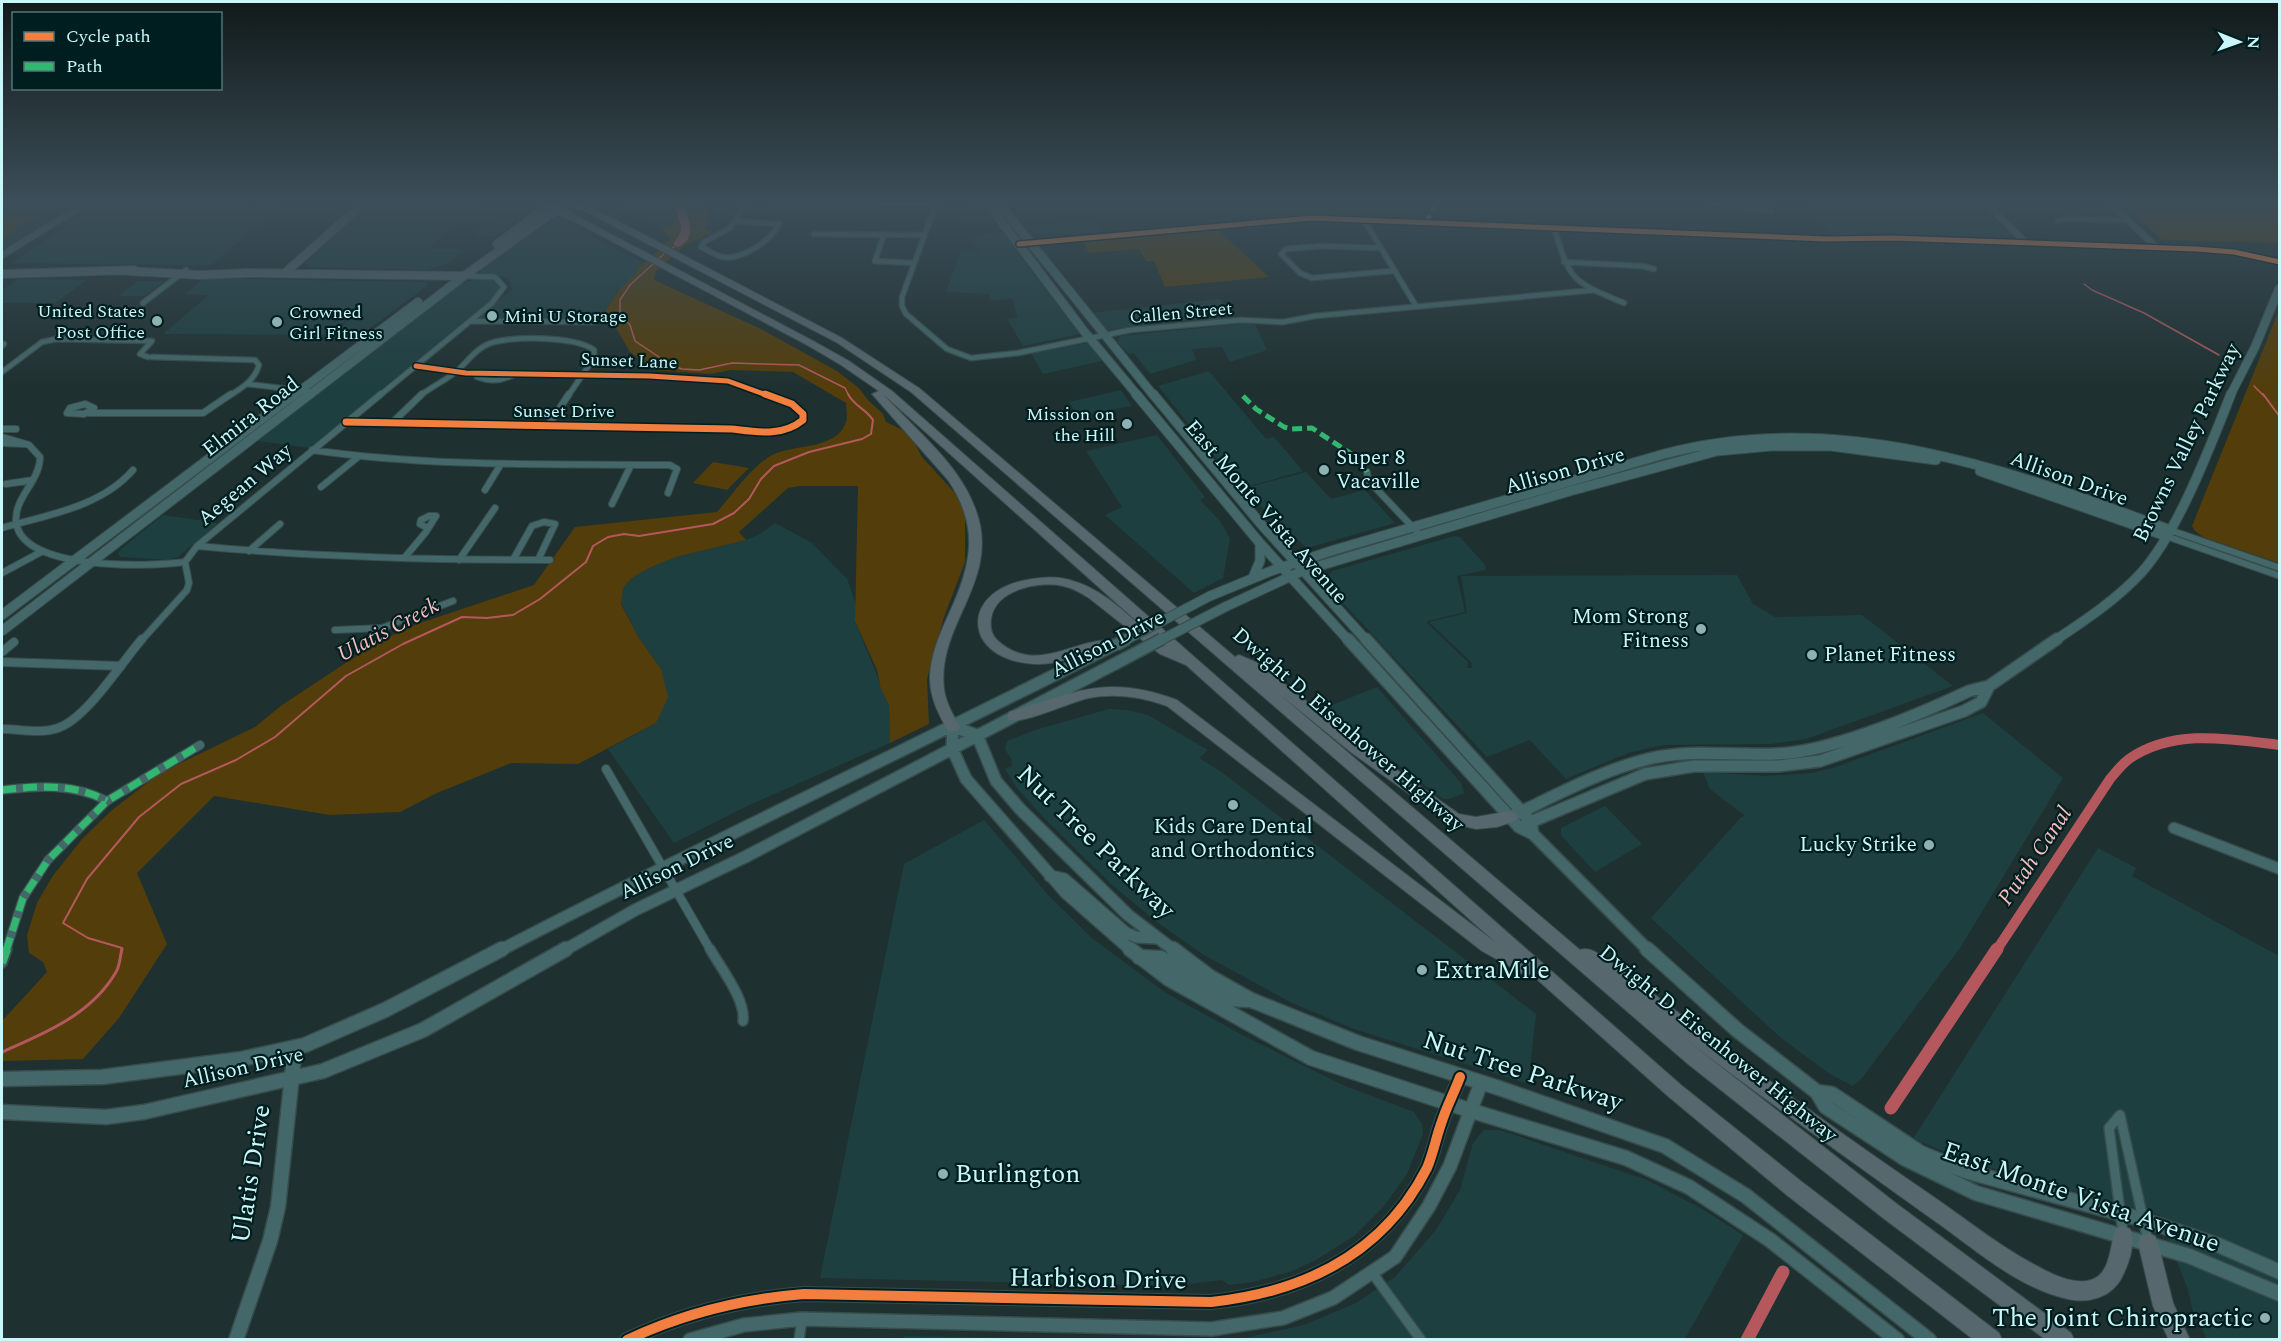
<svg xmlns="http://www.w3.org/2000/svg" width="2281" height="1341" font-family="Spectral,serif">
	<rect width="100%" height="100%" fill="#1f3030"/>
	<path fill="#1e3f40" d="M2,201H81L2,251Z
		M102,201H288L211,265L12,263Z
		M372,201H479L483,203L491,216L524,217L495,236H473L484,223H454L429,249H462L452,262L426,270L309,267L305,263Z
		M612,201H671L675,223L662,229Z
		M943,201H981L985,210L995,223H961L966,203L941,204Z
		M1805,201H1979L2013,237L1872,233L1831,236Z
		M557,218L645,264L637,269V273L619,290L597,322L476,321L512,289L509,280L505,277L481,273L480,268L501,253Z
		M1095,220L1103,230L1099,233L1040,235L1030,233L1024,226Z
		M1001,232L1014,243L1011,244L1080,334L1023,346L1007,319L1018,317L1012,298L991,301L989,294L946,292L961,251H979L973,239L978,235Z
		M204,278L426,282L427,286L358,337L332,336L368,300L329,335L163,334L209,295L185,294Z
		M18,279H42L87,280L55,303H2V290Z
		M475,280H493L499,285L500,289L495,296L310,448L258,441L457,285Z
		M138,281H164L144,296H118Z
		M1221,299L1229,316L1151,323L1108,330L1099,325L1092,313Z
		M1241,324H1255L1267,350L1230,362L1222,347L1192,349L1196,360L1150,374L1134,353L1129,354L1117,341L1121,336Z
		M1089,343L1102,361L1043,374L1031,353Z
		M1209,371L1266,439L1274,437L1303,471L1242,488L1231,476L1211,452L1215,450L1203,442L1158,386Z
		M1121,390L1132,406L1078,416L1069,402Z
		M1157,435L1205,497L1200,500L1221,522L1230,539L1223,578L1194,593L1105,515L1122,507L1086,451Z
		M1306,472L1331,499L1365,490L1395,523L1307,548L1258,504L1246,488Z
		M163,515L218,523L178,557L169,560L120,557L118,553L121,549Z
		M775,523L812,543L847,579L856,605L855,621L889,705L890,743L747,806L674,843L608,749L656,723L661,669L639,638L621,603L623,588L632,578L649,568L676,557L746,540L760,534Z
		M1454,536L1460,537L1486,566L1485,570L1457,576L1465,612L1428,621L1427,623L1468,662L1467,668H1472V663L1429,622L1467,613L1461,576L1737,575L1753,604L1775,617L1862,615L1953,686L1806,739L1771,744L1663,745L1628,753L1566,779L1530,740L1487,757L1329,588L1328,577L1332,571Z
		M1377,687L1461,783L1464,793L1449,799H1443L1331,713L1332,705Z
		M1109,709L1127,710L1148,715L1208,750L1199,758L1223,773L1536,1014L1528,1084L1354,1029L1292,1003L1202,954L1157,922L1112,885L1043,817L1017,788L1005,769L1012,766L1011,758L1005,750L1007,741L1035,730Z
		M1983,713L2063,778L1960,948L1862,1078L1853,1086L1830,1074L1781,1038L1651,918L1741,817L1745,816L1710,789L1703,772L1766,776L1811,773L1833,768Z
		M1605,806L1642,844L1595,872L1568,843L1561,835V828Z
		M984,820L1049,896L1093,939L1166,993L1246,1037L1345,1086L1414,1112L1422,1124L1423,1134L1407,1174L1384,1206L1354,1236L1316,1260L1292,1271L1253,1282L1229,1285L1222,1280L1171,1286L820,1278L904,864Z
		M2098,848L2136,868L2132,876L2279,956V1339H2207L2193,1312L2188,1290L2159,1215L1971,1162L1913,1139Z
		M1484,1130H1500L1647,1180L1704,1210L1743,1235L1685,1339L1235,1340L1304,1325L1356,1303L1395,1277L1436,1230L1460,1190L1473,1143Z
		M904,1336L1022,1338L1192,1339H903Z"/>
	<path fill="#533d0a" d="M671,201H692L694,206L708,208L706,230L713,232L684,246L656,271L654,280L761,329L837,371L859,388L868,400L883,414L886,422L909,433L922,457L965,504V562L944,617L927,679L929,724L890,743L889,705L881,689L877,670L855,621L858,486H800L788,488L739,532L746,540L676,557L649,568L632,578L623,588L621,604L639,638L661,669L668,697L656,723L578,764L511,763L437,793L400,812L330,815L214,796L137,873L167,944L119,1018L83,1059L2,1061V1021L47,972L43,962L29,953L27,935L37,903L52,877L82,839L112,810L160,773L255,727L282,705L376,643L417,624L534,585L575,527L717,512C733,494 751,467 772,455C794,444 837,450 846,422C848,417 846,409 846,403L793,372L731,370L710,374L654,370L630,352L616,328L601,317L619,290L636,273L637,269L670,240L662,229L675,223Z
		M2122,201H2279V243L2162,240Z
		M2,216H35L2,239Z
		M1218,230L1269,277L1165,287L1154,261H1146L1139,249L1089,253L1082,241Z
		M2279,310L2280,563H2279L2203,537L2195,531L2192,526Z
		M713,462L749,468L727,490L693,483Z"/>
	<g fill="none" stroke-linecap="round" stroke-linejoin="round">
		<path stroke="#b5585e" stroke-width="1.5" d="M671,249L678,244
			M666,252L630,285L620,300V314L630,325L635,341L671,365L682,369L699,370L732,363L799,365L845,388L849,396
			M2084,284L2092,290L2144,313L2219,355
			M2254,386L2264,396"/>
		<path stroke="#b5585e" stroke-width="2" d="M2263,394L2280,417
			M121,951L122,948L88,938L63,923L87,879L139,817L181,784L236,760L275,737L346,676L403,644L462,617L487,618L513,615L540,599L586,562L593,546L608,537L624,534L639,536L713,524L734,513L749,499L761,479L774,466L809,452L862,439L871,434L873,420C866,409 854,406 848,394"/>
		<path stroke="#b5585e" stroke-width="3" d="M2,1052C44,1034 92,1014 116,972C120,966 120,956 122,949"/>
		<path stroke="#b5585e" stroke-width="10" d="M1996,951L2110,779C2116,772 2122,764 2129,759C2174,728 2230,739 2280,745"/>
		<path stroke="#b5585e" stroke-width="13" d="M1891,1108L1997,949
			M1747,1340L1783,1272"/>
		<path fill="#b5585e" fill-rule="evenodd" d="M673,201H683C687,218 700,237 678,247L673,244C688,226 678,221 673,201Z"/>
		<defs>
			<path id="minor-far3" d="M707,201H714
				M760,201L936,203
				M937,201L902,297V306L906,314L947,349L971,358L1018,353L1130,330L1241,320L1283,322L1315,316L1595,290
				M1102,201H1113
				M1701,201L1772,211L1765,201
				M1364,220L1416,306
				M735,221L779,224C772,240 742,260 723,257C716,256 708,250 701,247L704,242L730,228L747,201
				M2058,221L2065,219L2126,220
				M1554,227C1570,282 1572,281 1624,303
				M814,234L924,235
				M884,234L875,261L914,263
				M1379,248L1322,246L1286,249L1281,254L1300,273L1312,278L1392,271
				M1564,262L1642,266L1654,269
				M143,303L186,270
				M470,321L595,322
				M2,344H4L2,346
				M152,357L255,360L259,365C255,380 242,388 229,396
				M416,366L466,373L649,376L728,381L769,396
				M2,372L42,342L56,339L152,341L140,354L148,357
				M478,373L477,377C490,382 503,381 515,374
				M247,384L313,392
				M379,396L492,303L504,287L495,277L464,276
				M420,396C432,386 447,380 458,370C468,361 474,351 486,345C507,335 575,336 594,350V358L568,396"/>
			<path id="minor-far2" d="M85,404L94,408L84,414L67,413L70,408Z
				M89,413H203L231,394
				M346,422L732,429C757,432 782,437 803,420V414L792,404L765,394
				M392,423L422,394
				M548,426L569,394
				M2,429H16
				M2,437L29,445L40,457C40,481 15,497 16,520C18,571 149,567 185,562
				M2,443L23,444
				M312,450C430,467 550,464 670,465L677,469L668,493
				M1367,472L1368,480L1421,536
				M6,484L33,480
				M321,487L358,457
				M485,490L501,464
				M612,504L631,465
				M2,528C47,515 101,507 133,470
				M2170,530L2280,568
				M2166,536L2280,576
				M197,546C314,557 432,560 550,560
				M249,551L280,524
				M405,557L426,532L436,516H429L421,520L420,524L428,528
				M459,560L495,508
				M513,560L532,526L544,522L555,524L538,560
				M2,573L41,552
				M335,630L382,628L453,601
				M141,641L187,590L189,583L185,562L197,546L381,394"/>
			<path id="minor-far1" d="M2,652L14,642
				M2,662L121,666
				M2,729C19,729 42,734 58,728C87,718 121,663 142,639
				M606,769L711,951
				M2,790C39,786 73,783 107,801
				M6,951L23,898L48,860L107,801L200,745"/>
			<path id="minor" d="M710,949C721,968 746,1000 743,1021
				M2,963L7,949
				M2120,1115L2148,1241
				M2120,1115L2109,1128L2123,1233
				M1373,1274L1421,1340
				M799,1340L802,1319"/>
			<path id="tertiary-far2" d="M1984,201L2024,241
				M2108,201L2156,247
				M1019,244L1312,218L1826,239L1893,238L2196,249L2234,252L2280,262
				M2,255L90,201"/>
			<path id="tertiary-far1" d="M2174,828L2280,869"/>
			<path id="tertiary" d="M627,1340C684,1313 741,1299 804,1294L1211,1302C1304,1292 1383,1255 1427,1168C1433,1154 1436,1138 1441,1124C1446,1108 1454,1093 1460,1077
				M690,1340L744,1325L802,1319L1212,1329L1283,1318L1333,1298L1395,1257L1429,1206L1450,1166L1481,1083"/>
			<path id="secondary-far3" d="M986,201L1083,330L1138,396
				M997,201L1154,396
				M293,396L418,302
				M308,396L464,276
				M2230,396L2255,347L2279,289"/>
			<path id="secondary-far2" d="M1136,394L1259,542L1349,641
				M1153,394L1260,523L1367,641
				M1980,471L2163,535
				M1254,575L1260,561V546
				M1210,596L1271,571L1334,550L1664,454C1839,408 2008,469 2170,530
				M1225,607L1302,571L1570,491L1717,451L1771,446H1831L1936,460
				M2,615L295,394
				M2,631L310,394
				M2054,641C2084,621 2116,600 2141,573C2178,532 2210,447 2231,394"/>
			<path id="secondary-far1" d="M1348,639L1519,827L1533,834L1649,951
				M1366,639L1531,822L1533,834
				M953,727L977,735L996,781L1020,809L1128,915L1175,951
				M953,727L952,748L966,779L1066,893L1132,951
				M1510,817C1555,796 1600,771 1648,759C1694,747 1742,758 1789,753C1842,747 1920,714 1969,691L1989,686L2057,639
				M1526,824L1645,774L1694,766H1778L1820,761L1964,711L1981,702L1989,686
				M1050,876L1064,879L1126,933L1136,937L1157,938
				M499,951C702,845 910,749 1114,645
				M563,951L635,910L745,857L1126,658"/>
			<path id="secondary" d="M1130,949L1169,979L1311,1058L1472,1111L1626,1158L1689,1187L1770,1240L1897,1340
				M1173,949L1210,977L1251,1000L1358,1043L1499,1088L1665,1146L1746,1196L1929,1340
				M1647,949L1737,1030L1817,1092L1826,1107L1904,1158L1976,1193L2189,1256L2280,1294
				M1139,957L1161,958L1229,999L1248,1000
				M2,1079L102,1077L241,1059L305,1045L385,1010L502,949
				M1817,1092L1832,1094L1921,1153L1965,1171L2144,1220L2218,1245L2280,1272
				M2,1112L106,1117L144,1112L323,1071L423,1030L566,949
				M236,1340L270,1241L278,1207L295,1048"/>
			<path id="primary" d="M497,244L555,201
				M128,271L201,275L248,273L464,276L569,201
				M285,273L366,201
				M2,274L134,270"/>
			<path id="motorway" d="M581,205H587L842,338L919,388L1235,657L1239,655L1258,663L1362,745L1459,814L1476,817L1510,811L1515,813L1518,817L1515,821L1497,827L1476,829L1450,823L1352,753L1278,693L1580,950C1592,945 1610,962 1621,969C1720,1045 1819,1119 1922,1189C1961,1215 1998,1246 2039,1267C2053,1275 2075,1285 2091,1280C2112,1273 2109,1245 2116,1229L2123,1226L2130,1229C2136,1243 2129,1263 2122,1277C2112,1297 2089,1304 2068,1299C2017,1288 1974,1248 1932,1219C1846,1157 1759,1096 1675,1031L1897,1204L2071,1333L2074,1340H2046L1883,1218L1688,1064L911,392L836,342L581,209Z
				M571,213L815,342L849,361L892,391L1681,1085L1802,1182L1999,1333L2002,1340H1974L1788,1196L1669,1097L1531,974L1527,975L1521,973L1482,951L1167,706C1142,697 1116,693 1089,698C1070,702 1025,724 1009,720L1007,716L1009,712C1077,692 1106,674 1177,700L1495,942L1186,665L1160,654L1089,598C1081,593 1073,588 1063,586C1039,581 995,589 991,619C990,627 991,634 997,640C1039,679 1081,631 1121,642L1123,645L1121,648C1112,651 1103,650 1094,652C1074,656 1056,665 1036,664C961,661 958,589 1032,579C1045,577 1059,576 1073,581C1104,590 1126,614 1151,634L883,394C914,429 958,462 975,508C1003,580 936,623 944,689C946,703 953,715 960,727L958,731H948C938,713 929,696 930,675C931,655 939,636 947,618C971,567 981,529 948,480L872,394L879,391L841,365L809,346L568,218L567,216Z
				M2148,1233L2155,1236L2158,1243L2173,1303L2190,1340H2169L2153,1306L2138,1243L2141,1236Z"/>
		</defs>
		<use href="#minor-far3" stroke="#374c4c" stroke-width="7"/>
		<use href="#minor-far2" stroke="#374c4c" stroke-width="8"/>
		<use href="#minor-far1" stroke="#374c4c" stroke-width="10"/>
		<use href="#minor" stroke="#374c4c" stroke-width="12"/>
		<use href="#tertiary-far2" stroke="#374c4c" stroke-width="8"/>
		<use href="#tertiary-far1" stroke="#374c4c" stroke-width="13"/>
		<use href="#tertiary" stroke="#374c4c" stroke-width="16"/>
		<use href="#secondary-far3" stroke="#374c4c" stroke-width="10"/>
		<use href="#secondary-far2" stroke="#374c4c" stroke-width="11"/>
		<use href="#secondary-far1" stroke="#374c4c" stroke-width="14"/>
		<use href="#secondary" stroke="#374c4c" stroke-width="17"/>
		<use href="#primary" stroke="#374c4c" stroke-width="10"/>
		<use href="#motorway" stroke="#374c4c" stroke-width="2"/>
		<use href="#minor-far3" stroke="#446869" stroke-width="4.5"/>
		<use href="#minor-far2" stroke="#446869" stroke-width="6"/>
		<use href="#minor-far1" stroke="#446869" stroke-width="8"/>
		<use href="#minor" stroke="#446869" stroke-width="9"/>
		<use href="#tertiary-far2" stroke="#446869" stroke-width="6"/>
		<use href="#tertiary-far1" stroke="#446869" stroke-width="10"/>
		<use href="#tertiary" stroke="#446869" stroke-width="13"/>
		<use href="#secondary-far3" stroke="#446869" stroke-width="8"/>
		<use href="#secondary-far2" stroke="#446869" stroke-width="9"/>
		<use href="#secondary-far1" stroke="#446869" stroke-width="11"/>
		<use href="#secondary" stroke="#446869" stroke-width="14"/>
		<use href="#primary" stroke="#51676c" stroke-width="8"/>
		<use href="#motorway" fill="#57676e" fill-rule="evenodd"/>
		<defs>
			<path id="secondary-bridge-far1" d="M1124,641L1210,596
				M1159,641L1225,607"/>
			<path id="secondary-bridge" d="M1116,645L1127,639
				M1126,658L1162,639"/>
			<path id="motorway-bridge" d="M572,201L584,207
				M543,202L571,216"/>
		</defs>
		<use href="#secondary-bridge-far1" stroke="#374c4c" stroke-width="11" stroke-linecap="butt"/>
		<use href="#secondary-bridge" stroke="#374c4c" stroke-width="14" stroke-linecap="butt"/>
		<use href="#motorway-bridge" stroke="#374c4c" stroke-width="11" stroke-linecap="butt"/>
		<use href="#secondary-bridge-far1" stroke="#446869" stroke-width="9"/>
		<use href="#secondary-bridge" stroke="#446869" stroke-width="11"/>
		<use href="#motorway-bridge" stroke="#57676e" stroke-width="9"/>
		<path stroke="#33b770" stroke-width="4" stroke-dasharray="8 4" stroke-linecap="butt" d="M1426,222L1438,201"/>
		<path stroke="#33b770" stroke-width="5" stroke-dasharray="10 5" stroke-linecap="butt" d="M1243,396L1256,409L1284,427L1292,429L1312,428L1362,461L1367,472"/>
		<path stroke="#33b770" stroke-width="7" stroke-dasharray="14 7" stroke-linecap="butt" d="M2,790C39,786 73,783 107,801
			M6,951L23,898L48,860L107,801L200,745"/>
		<path stroke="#33b770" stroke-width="8" stroke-dasharray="16 8" stroke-linecap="butt" d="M2,963L7,949"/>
		<defs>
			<path id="cycleway-far2" d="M1019,244L1312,218L1826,239L1893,238L2196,249L2234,252L2280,262
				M416,366L466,373L649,376L728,381L769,396"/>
			<path id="cycleway-far1" d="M346,422L732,429C757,432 782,437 803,420V414L792,404L765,394"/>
			<path id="cycleway" d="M627,1340C684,1313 741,1299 804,1294L1211,1302C1304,1292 1383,1255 1427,1168C1433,1154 1436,1138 1441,1124C1446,1108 1454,1093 1460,1077"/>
		</defs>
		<use href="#cycleway-far2" stroke="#001e1f" stroke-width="8"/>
		<use href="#cycleway-far1" stroke="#001e1f" stroke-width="10"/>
		<use href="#cycleway" stroke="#001e1f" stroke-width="14"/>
		<use href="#cycleway-far2" stroke="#f27e40" stroke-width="5"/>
		<use href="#cycleway-far1" stroke="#f27e40" stroke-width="7"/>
		<use href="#cycleway" stroke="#f27e40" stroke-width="10"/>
	</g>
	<linearGradient id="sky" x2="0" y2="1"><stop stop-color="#111a1a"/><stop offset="0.52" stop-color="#3c4e59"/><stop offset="1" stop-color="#3c4e59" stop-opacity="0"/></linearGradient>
	<rect width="2281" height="389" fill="url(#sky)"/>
	<g fill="#8eb1b2" stroke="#001e1f" stroke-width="2">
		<circle cx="492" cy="316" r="6"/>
		<circle cx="157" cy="321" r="6"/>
		<circle cx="277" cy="322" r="6"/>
		<circle cx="1127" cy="424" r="6"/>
		<circle cx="1324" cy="470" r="6"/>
		<circle cx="1701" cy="629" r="6"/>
		<circle cx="1812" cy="655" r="6"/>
		<circle cx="1233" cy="805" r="6"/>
		<circle cx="1929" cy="845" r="6"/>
		<circle cx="1422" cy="970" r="6"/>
		<circle cx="943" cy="1174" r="6"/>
		<circle cx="2265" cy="1318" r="6"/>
	</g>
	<g text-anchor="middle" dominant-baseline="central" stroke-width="4.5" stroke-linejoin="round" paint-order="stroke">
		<g font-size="18" fill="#c9f6f8" stroke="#001e1f" text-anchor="end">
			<text x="145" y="311">United States<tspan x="145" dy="21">Post Office</tspan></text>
			<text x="289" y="312" text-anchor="start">Crowned<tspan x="289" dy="21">Girl Fitness</tspan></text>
			<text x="504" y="316" text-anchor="start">Mini U Storage</text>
			<text x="1115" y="414">Mission on<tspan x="1115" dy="21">the Hill</tspan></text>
		</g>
		<g font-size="18" fill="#c9f6f8" stroke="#001e1f">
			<text transform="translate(1181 313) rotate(-5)">Callen Street</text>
			<text transform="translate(629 361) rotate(2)">Sunset Lane</text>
			<text x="564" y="411">Sunset Drive</text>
		</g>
		<g font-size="21" fill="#c9f6f8" stroke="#001e1f">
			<text transform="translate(251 417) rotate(-38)">Elmira Road</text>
			<text transform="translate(2187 443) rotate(-64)">Browns Valley Parkway</text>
			<text transform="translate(1565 471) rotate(-16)">Allison Drive</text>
			<text transform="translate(2069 479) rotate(20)">Allison Drive</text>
			<text transform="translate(245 485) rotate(-40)">Aegean Way</text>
			<text transform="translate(1266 512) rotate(49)">East Monte Vista Avenue</text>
			<text transform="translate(1108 644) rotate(-27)">Allison Drive</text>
			<text transform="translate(1348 730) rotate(41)">Dwight D. Eisenhower Highway</text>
			<text transform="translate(677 867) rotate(-26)">Allison Drive</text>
			<text transform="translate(1718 1044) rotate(39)">Dwight D. Eisenhower Highway</text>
			<text transform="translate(243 1068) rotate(-13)">Allison Drive</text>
		</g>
		<g font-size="21" fill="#c9f6f8" stroke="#001e1f" text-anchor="start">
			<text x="1336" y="458">Super 8<tspan x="1336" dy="24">Vacaville</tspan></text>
			<text x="1689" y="617" text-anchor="end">Mom Strong<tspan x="1689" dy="24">Fitness</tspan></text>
			<text x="1824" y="655">Planet Fitness</text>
			<text x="1233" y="827" text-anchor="middle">Kids Care Dental<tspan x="1233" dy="24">and Orthodontics</tspan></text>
			<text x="1917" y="845" text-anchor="end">Lucky Strike</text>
		</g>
		<g font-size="22" font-style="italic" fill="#f6bebe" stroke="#001e1f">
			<text transform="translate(388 630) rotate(-28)">Ulatis Creek</text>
			<text transform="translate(2035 856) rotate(-56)">Putah Canal</text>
		</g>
		<g font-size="26" fill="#c9f6f8" stroke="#001e1f">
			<text transform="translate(1096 842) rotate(44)">Nut Tree Parkway</text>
			<text transform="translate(1523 1071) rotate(18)">Nut Tree Parkway</text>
			<text transform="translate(251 1174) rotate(-81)">Ulatis Drive</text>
			<text transform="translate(2081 1197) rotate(19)">East Monte Vista Avenue</text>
			<text transform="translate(1098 1279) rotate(1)">Harbison Drive</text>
		</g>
		<g font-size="26" fill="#c9f6f8" stroke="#001e1f" text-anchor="start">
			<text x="1434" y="970">ExtraMile</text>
			<text x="955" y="1174">Burlington</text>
			<text x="2253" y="1318" text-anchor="end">The Joint Chiropractic</text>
		</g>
	</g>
	<rect width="2281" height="1341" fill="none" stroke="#c9f6f8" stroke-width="6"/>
	<rect x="12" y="12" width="210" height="78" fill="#001e1f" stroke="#507476" stroke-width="1.5"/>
	<rect x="24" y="32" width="30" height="9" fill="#f27e40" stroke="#507476" stroke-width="1.5"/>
	<text x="66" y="42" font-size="18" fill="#c9f6f8">Cycle path</text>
	<rect x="24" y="62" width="30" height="9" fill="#33b770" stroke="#507476" stroke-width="1.5"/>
	<text x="66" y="72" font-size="18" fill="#c9f6f8">Path</text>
	<g transform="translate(2239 42) rotate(91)" stroke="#001e1f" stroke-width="4.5" paint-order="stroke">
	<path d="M0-4.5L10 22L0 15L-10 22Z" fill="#c9f6f8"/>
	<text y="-9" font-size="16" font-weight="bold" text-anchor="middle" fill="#c9f6f8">N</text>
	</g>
</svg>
